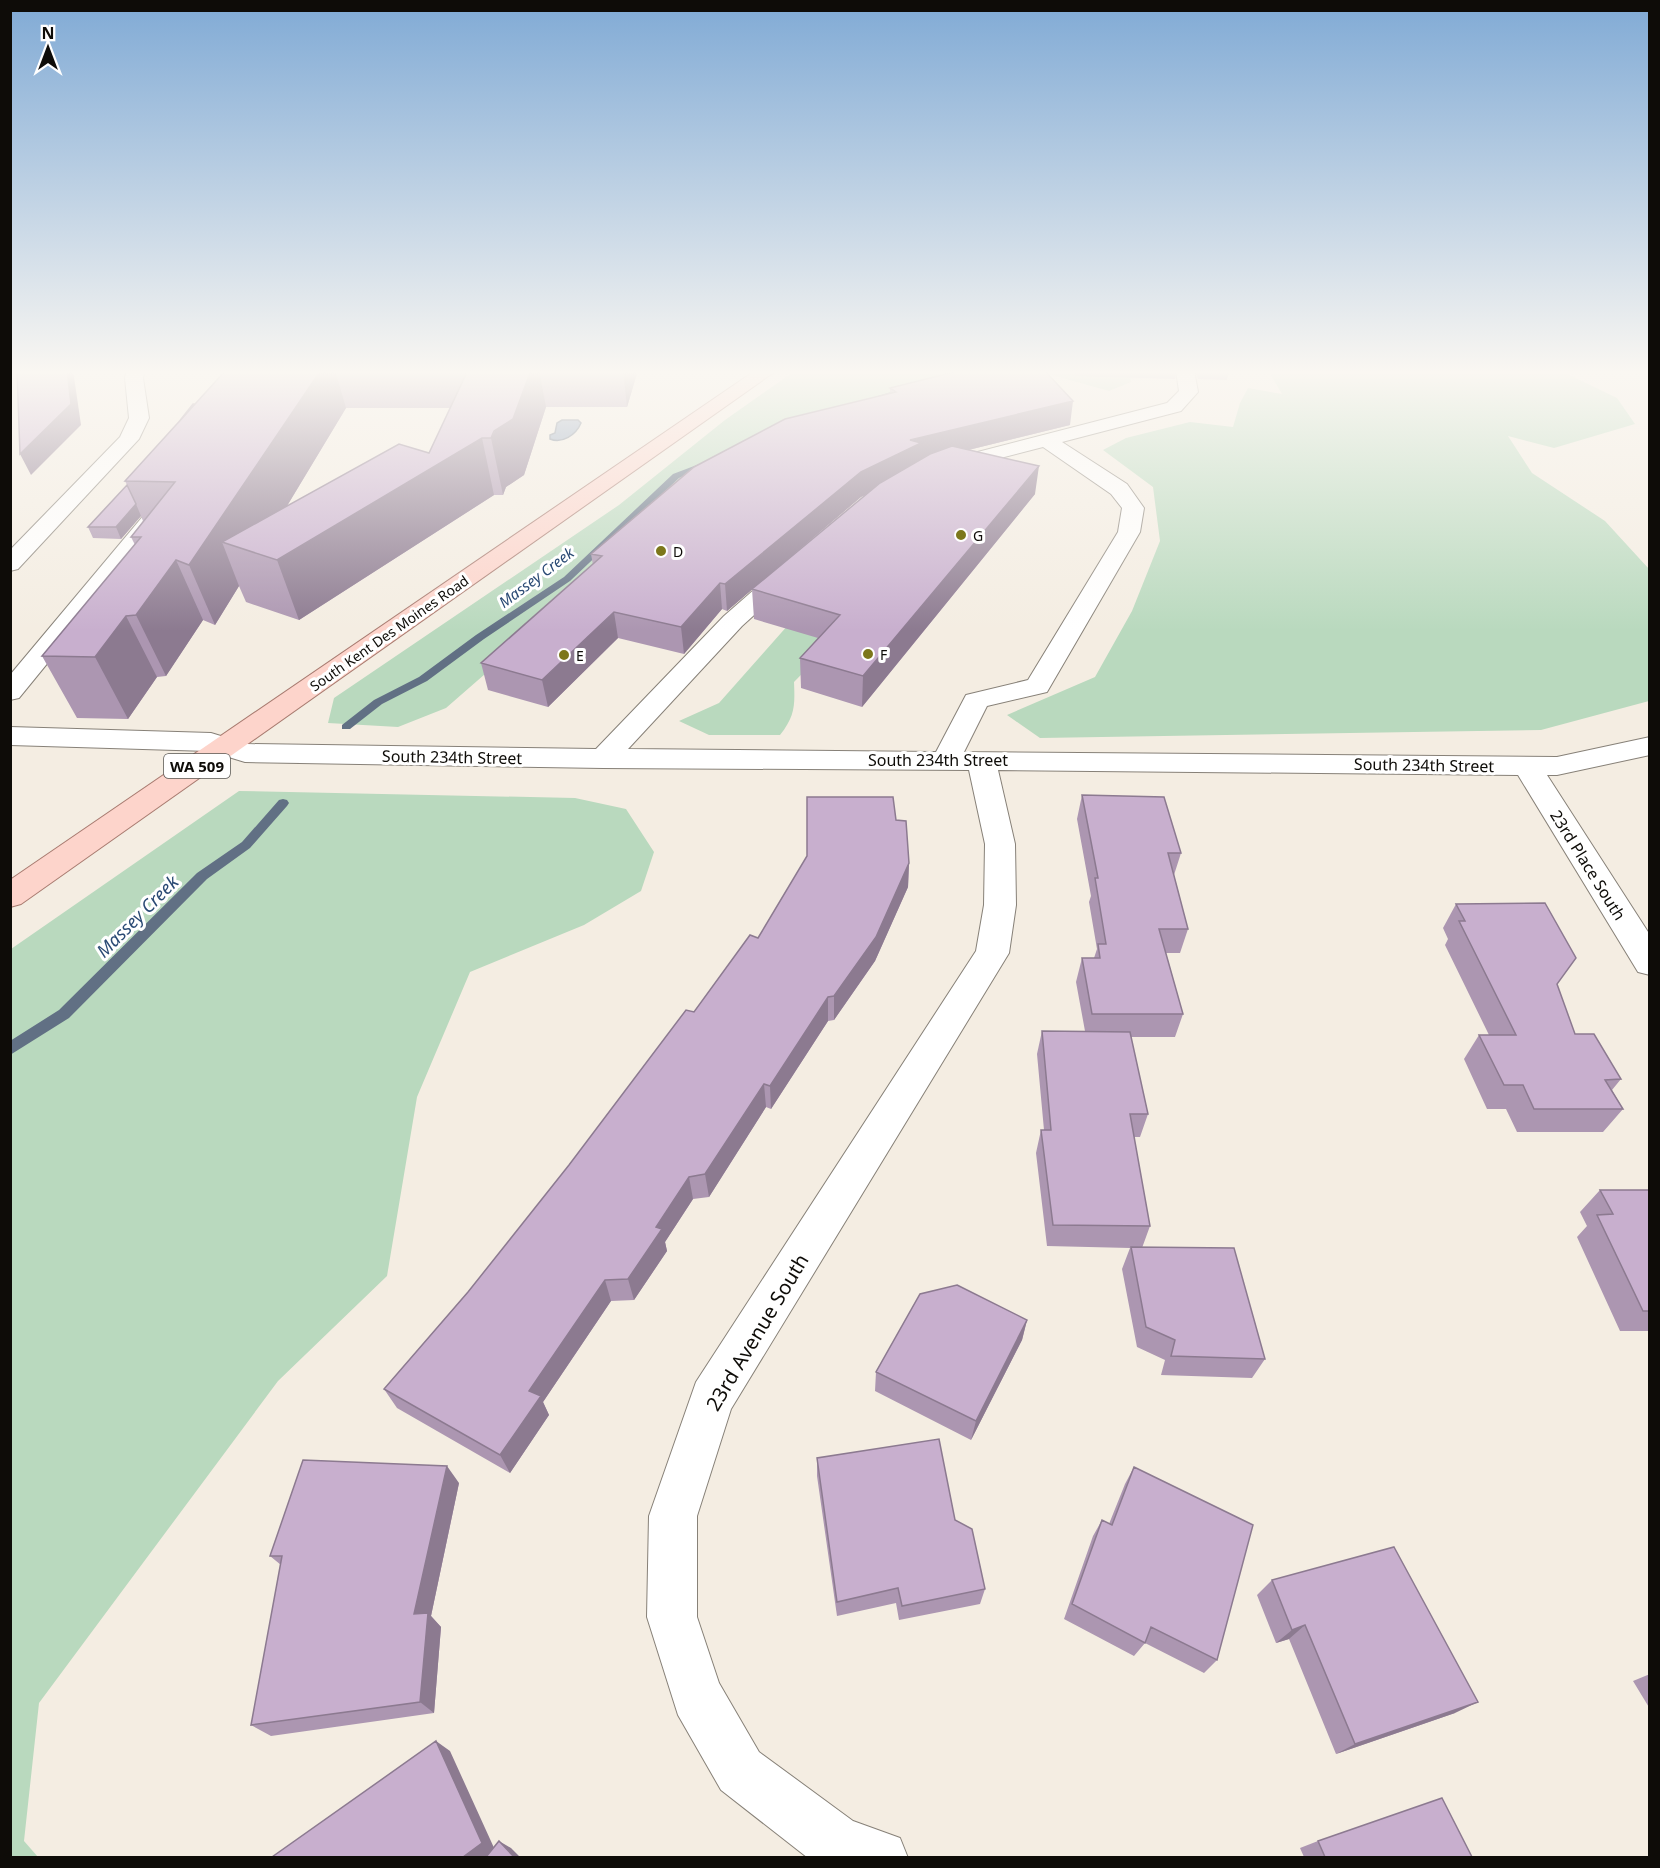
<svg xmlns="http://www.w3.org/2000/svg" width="1660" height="1868" font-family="'Noto Sans',sans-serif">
	<rect width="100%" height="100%" fill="#f4ede2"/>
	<path fill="#b9d9be" d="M796,370H977L524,640L446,708L398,727L328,723L334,698L619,505L725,420Z
		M988,370H1077L1130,377L1131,382L1109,391L1045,373Z
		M1268,370H1559L1617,398L1635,424L1554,448L1508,436L1532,473L1605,521L1649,569V701L1541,730L1040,738L1007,715L1095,677L1132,611L1160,541L1153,487L1103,450L1126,438L1190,422L1233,427L1240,403L1248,388L1282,394Z
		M877,597L794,682C795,706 795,716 780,735H709L679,721L719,703L804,607Z
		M239,791L575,798L626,809L654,852L641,891L584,925L470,972L417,1097L387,1276L278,1381L39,1703L24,1841L38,1857H11V949Z"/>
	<path fill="#859bb9" stroke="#617084" stroke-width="1.5" d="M562,420H578L581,423C576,435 562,444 550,439V435L555,433L557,423Z"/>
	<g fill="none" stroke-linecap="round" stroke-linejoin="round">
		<path fill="#617084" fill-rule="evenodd" d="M907,387L911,389L910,391L859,405L855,403Z
			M702,463L709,465L679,478L570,581L484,639L427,681L382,704L350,729H342V725L374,700L419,677L476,635L564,577L673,474Z
			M283,799L287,800L289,803L287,806L250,848L207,879L69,1018L10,1055V1041L59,1010L197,873L242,842L279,800Z"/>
		<defs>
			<path id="street" d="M127,370H145L143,378L149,418L139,439L18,569L10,571V550L120,437L129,418L125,378Z
				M1176,370H1194L1198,392L1181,411L1062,442L1127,484L1144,508L1140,532L1047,692L987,706L964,752L1557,757L1650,737V755L1557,775H1547L1650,935V975L1638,972L1518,775L998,770L1015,844L1016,905L1009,953L731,1409L697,1516V1617L719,1683L759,1752L853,1821L900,1838L908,1858H808L721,1790L678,1715L647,1617L649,1516L696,1382L976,951L984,905L985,844L969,770L603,768L245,762L209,751L10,745V727L211,733L247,744L596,749L724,616L779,568L787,566L795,568L799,573L795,578L742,626L628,749L936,752L966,695L1028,680L1118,532L1122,508L1111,494L1043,447L946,472L939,470L936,466L939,462L1167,403L1179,391Z
				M162,501L170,503L173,508L170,513L19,698L10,700V675L154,503Z"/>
			<path id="primary" d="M756,370H777L21,904L10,907V880Z"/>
		</defs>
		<use href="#street" stroke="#878178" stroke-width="2"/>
		<use href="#primary" stroke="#a87b70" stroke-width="2"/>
		<use href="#street" fill="#fff" fill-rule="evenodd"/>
		<use href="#primary" fill="#fdd4cb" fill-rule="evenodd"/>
	</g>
	<path fill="#ac96b1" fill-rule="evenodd" d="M226,370H638L627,407H546L524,475L506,487L503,495H494L299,620L246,602L239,586L215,625L203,620L166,676L157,677L128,719L77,718L42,656L135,545L131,537L143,521L141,516L121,539L93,538L88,527L127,485L125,481ZM346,408H450L429,453L287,506Z
		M1074,370H1177L1175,379L1076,376Z
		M1195,370H1229L1227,380L1198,379Z
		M890,388L1070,425L968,450L1035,494L862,707L801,688L800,658L818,638L754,619L752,589L727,611L722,609L684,654L618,638L548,707L488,690L481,663L593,565L591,554L890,394ZM866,495L752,589L861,497Z
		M1082,795L1181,853L1174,875L1188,929L1180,953H1166L1183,1014L1175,1037H1131L1148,1114L1140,1137H1134L1150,1226L1142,1248L1265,1359L1252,1378L1161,1375L1165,1360L1137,1347L1122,1269L1130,1248L1047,1246L1036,1153L1041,1130H1044L1037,1054L1042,1031H1085L1076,982L1082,958H1094L1097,949L1089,902L1091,896L1077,819Z
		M896,820L909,863L908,887L875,961L834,1020L828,1021L771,1109L766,1107L709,1197L693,1199L665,1242L667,1251L634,1300L611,1301L543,1402L549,1415L510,1473L397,1408L384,1389L468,1292L694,1012L758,938Z
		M1456,904L1557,985L1575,1034L1621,1079L1612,1090L1623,1109L1603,1132H1517L1506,1109H1487L1464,1059L1479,1035H1489L1445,945L1448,939L1443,928Z
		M1600,1190H1650V1331H1620L1577,1237L1587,1226L1580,1212Z
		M1027,1320L1022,1340L971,1440L875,1391L876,1372Z
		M817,1458L955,1520L985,1589L980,1604L899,1620L896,1603L837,1616L817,1476Z
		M1134,1467L1217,1660L1204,1673L1145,1643L1134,1656L1064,1619L1093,1536L1102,1520L1109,1524L1125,1484Z
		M459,1483L431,1616L441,1627L434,1713L271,1736L251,1725L281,1565L270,1556Z
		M1272,1580L1455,1713L1336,1754L1289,1639L1276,1643L1257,1595Z
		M1650,1674V1709L1633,1681Z
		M1318,1841L1472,1857H1304L1300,1848Z"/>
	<path fill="#8c7a90" d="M67,370H73L81,425L31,475L20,454Z
		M321,370H335L346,408L258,554L222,542L239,586L215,625L189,565Z
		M531,370H539L546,407L524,475L506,487L503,495L491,438Z
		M623,370H638L627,407Z
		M1073,401L1070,425L920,462V467L861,497L727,611L725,584L861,472L910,440Z
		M482,438L494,495L299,620L277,560Z
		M1039,466L1035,494L862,707L863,676Z
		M136,504L141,516L121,539L116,527Z
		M176,560L203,620L166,676L136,615Z
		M720,583L722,609L684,654L681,627Z
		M614,612L618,638L548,707L542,680Z
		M126,616L157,677L128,719L95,657Z
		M909,863L908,887L875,961L834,1020V996Z
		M828,997V1021L771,1109L770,1086Z
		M764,1084L766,1107L709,1197L705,1174Z
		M689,1177L693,1199L665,1242L667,1251L634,1300L628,1279L656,1227Z
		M605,1280L611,1301L543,1402L549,1415L510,1473L500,1455L529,1391Z
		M1027,1320L1022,1340L971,1440L976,1421Z
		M447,1466L459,1483L431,1616L441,1627L434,1713L420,1702L414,1614Z
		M1305,1625L1289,1639L1276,1643L1292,1630Z
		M1478,1702L1455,1713L1336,1754L1355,1744Z
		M436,1741L450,1751L495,1850L486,1857H463Z
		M499,1841L511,1848L520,1857H514Z"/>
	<path fill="#c8afce" stroke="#8c7a90" stroke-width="1.5" d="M17,370H67L71,404L20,454Z
		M226,370H321L189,565L176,560L136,615L126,616L95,657L42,656L141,537H131L175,482L125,481Z
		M468,370H531L513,419L494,431L491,438H482L277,560L222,542L399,444L429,453Z
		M962,370H1044L1073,401L910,440L921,443L861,472L725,584L720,583L681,627L614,612L542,680L481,663L602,556L591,554L694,467L785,419L896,392L890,388Z
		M193,404H195L178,423Z
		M952,446L1039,466L863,676L800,658L840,615L752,589L880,483L930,454Z
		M127,485L136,504L116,527H88Z
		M1082,795L1164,797L1181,853H1168L1188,929H1159L1183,1014H1092L1082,958H1100L1098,944H1106L1095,878H1098Z
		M807,797H893L896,820L906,821L909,863L876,937L834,996L828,997L770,1086L764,1084L705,1174L689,1177L656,1227L662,1229L628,1279L605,1280L529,1391L541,1396L500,1455L384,1389L468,1292L569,1165L686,1010L694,1012L750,935L758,938L807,856Z
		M1545,903L1576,958L1557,984L1575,1034H1594L1621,1079L1605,1080L1623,1109H1534L1523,1085H1504L1479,1035H1516L1459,921H1465L1456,904Z
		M1042,1031L1130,1032L1148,1114H1130L1150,1226L1053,1225L1041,1130H1051Z
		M1600,1190H1650V1311H1643L1597,1215L1613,1214Z
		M1131,1247L1234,1248L1265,1359L1171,1356L1175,1340L1146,1327Z
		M957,1285L1027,1320L976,1421L876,1372L920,1294Z
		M939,1439L955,1520L972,1529L985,1589L902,1606L898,1588L837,1602L817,1458Z
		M303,1460L447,1466L414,1614L428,1613L420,1702L251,1725L282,1556H270Z
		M1134,1467L1253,1525L1217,1660L1151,1627L1145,1643L1072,1604L1102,1520L1112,1525Z
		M1394,1547L1478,1702L1355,1744L1305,1625L1292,1630L1272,1580Z
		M436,1741L482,1843L463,1857H272Z
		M1442,1798L1472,1857H1325L1318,1841Z
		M499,1841L514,1857H486Z"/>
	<linearGradient id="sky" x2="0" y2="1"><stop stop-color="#80aad5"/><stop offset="0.59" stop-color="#faf7f2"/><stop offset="1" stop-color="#faf7f2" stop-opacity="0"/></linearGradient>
	<rect width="1660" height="631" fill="url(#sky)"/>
	<g fill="#7c771b" stroke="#fff" stroke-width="2">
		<circle cx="961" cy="535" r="6"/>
		<circle cx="661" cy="551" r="6"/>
		<circle cx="868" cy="654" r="6"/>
		<circle cx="564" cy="655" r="6"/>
	</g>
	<g text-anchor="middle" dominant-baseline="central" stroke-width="6" stroke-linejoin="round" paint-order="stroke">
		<g font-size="14" fill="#0e0c08" stroke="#fff" text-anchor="start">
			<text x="973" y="535">G</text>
			<text x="673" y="551">D</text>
			<text x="880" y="654">F</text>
			<text x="576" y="655">E</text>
		</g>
		<g font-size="14" fill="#0e0c08" stroke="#fff">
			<text transform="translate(389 633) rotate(-35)">South Kent Des Moines Road</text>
		</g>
		<g font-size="15" font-style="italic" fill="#2a4a74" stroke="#fff">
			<text transform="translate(536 577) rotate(-37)">Massey Creek</text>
		</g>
		<rect fill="#fff" stroke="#565552" stroke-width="1.5" x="164" y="754" width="66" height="24" rx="4.5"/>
		<g font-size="15" font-weight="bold" fill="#0e0c08">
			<text x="197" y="766">WA 509</text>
		</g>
		<g font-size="16" fill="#0e0c08" stroke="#fff">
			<text transform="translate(452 757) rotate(1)">South 234th Street</text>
			<text x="938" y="760">South 234th Street</text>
			<text transform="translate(1424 765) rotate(1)">South 234th Street</text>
			<text transform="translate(1588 865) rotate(58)">23rd Place South</text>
		</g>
		<g font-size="18" font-style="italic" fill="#2a4a74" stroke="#fff">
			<text transform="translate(137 916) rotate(-45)">Massey Creek</text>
		</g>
		<g font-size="20" fill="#0e0c08" stroke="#fff">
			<text transform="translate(757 1332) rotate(-59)">23rd Avenue South</text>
		</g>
	</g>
	<rect width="1660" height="1868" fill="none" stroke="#0e0c08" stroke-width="24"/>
	<g transform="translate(48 48)" stroke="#ffffff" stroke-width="4.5" paint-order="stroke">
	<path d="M0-4.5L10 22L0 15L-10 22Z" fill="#0e0c08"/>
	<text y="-9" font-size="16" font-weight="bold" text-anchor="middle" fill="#0e0c08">N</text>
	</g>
</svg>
